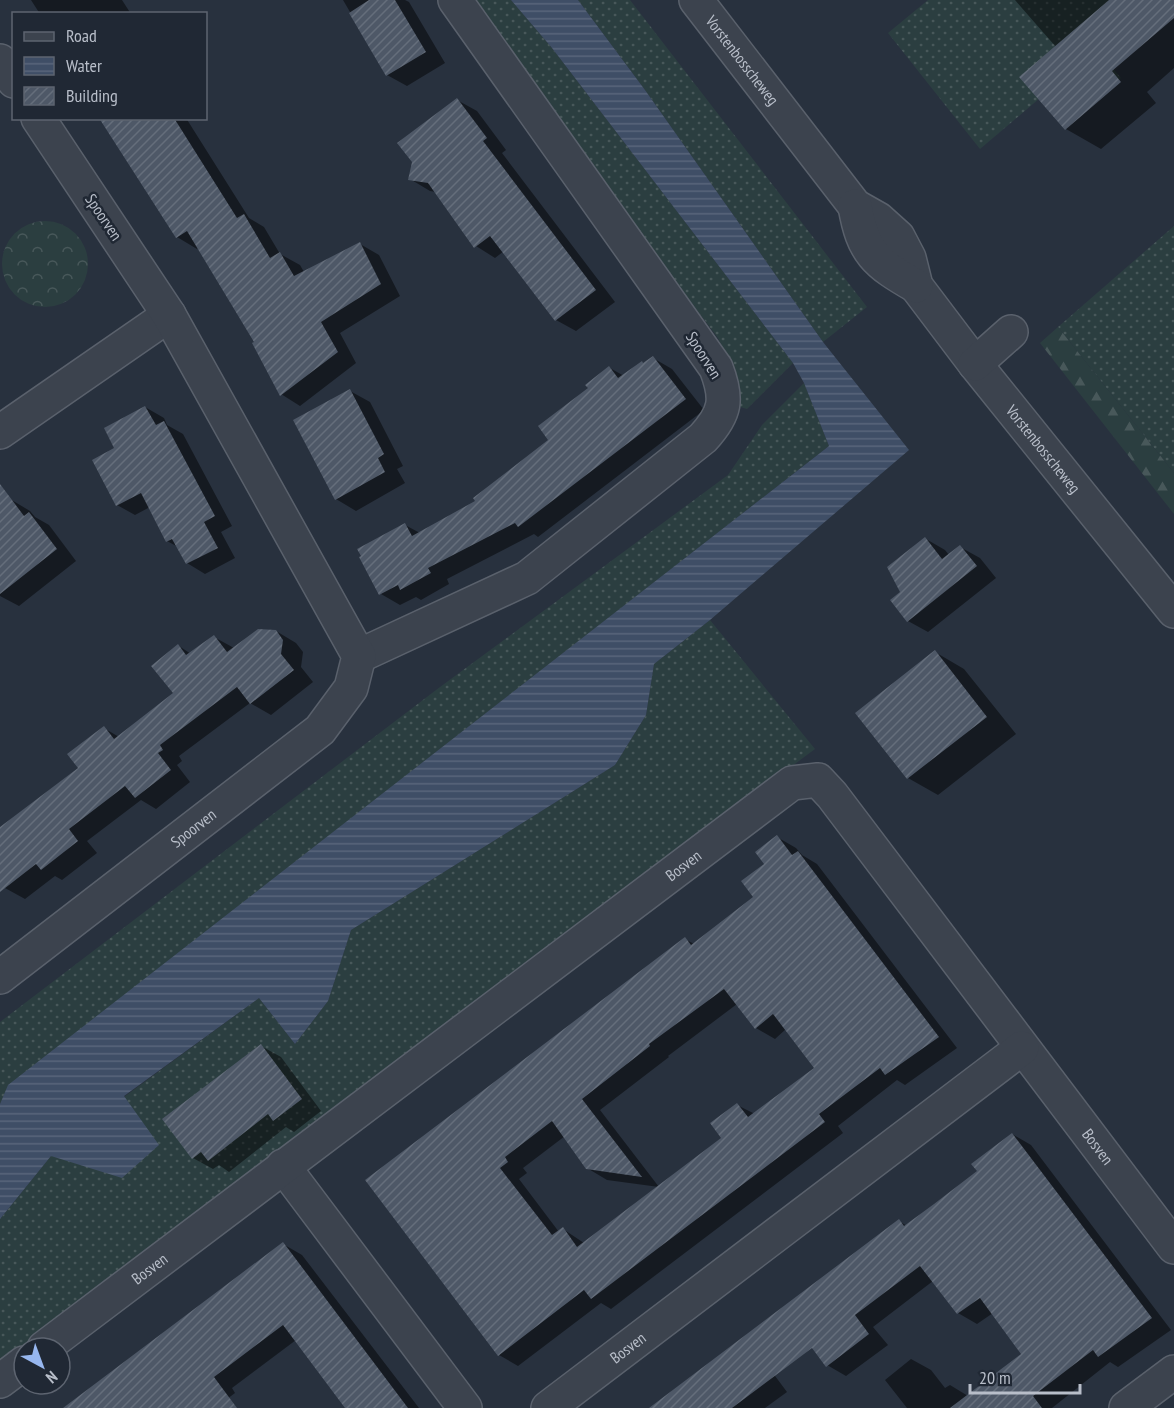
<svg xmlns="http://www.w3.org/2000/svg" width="1174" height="1408" font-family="'PT Sans Narrow',sans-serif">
	<defs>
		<pattern id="grass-dots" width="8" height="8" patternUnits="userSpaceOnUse" patternTransform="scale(1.5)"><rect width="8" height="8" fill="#2b3e40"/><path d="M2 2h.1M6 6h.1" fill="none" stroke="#48585a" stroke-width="1.8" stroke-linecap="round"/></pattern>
		<pattern id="forest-firs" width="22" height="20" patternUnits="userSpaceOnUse" patternTransform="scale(1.5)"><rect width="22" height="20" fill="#2b3e40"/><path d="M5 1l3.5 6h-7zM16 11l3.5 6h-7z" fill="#48585a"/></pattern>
		<pattern id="park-crowns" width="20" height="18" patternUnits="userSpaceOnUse" patternTransform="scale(1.5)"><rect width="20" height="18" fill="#2b3e40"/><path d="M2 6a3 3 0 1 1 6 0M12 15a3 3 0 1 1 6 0" fill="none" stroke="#48585a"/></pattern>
		<pattern id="water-rules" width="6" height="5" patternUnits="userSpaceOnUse" patternTransform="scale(1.5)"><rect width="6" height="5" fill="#3f4e66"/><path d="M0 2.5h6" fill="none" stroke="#59667b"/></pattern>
		<pattern id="building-hatch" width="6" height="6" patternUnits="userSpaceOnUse" patternTransform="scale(1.5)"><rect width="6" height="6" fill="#4e5867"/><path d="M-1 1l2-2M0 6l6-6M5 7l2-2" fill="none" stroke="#656e7b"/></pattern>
	</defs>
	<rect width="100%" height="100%" fill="#28313e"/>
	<path fill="url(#grass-dots)" d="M472,0H511L552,48L793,363L747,409L737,406L734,372L718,338L541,104Z
		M578,0H630L867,307L823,342L645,90Z
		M928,0H1174L1111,66L1121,78L1070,123L1040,98L980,149L888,33Z
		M1174,226V473L1058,327Z
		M804,383L829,446L9,1085L0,1104V1022L440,687L728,475L762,425Z
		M710,620L815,749L389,1066L0,1365V1219L51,1156L124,1097L259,998L295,1044L328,1001L351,930L615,765L646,715L654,664Z"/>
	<path fill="url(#forest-firs)" d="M1058,327L1174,473V514L1040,343Z"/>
	<path fill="url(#park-crowns)" d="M2 264a43 43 0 1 1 86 0a43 43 0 1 1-86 0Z"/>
	<path fill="url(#water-rules)" d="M511,0H578L645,90L823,342L909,450L710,620L654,664L646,715L615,765L351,930L328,1001L295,1044L259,998L124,1096L159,1145L122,1178L51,1156L0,1219V1104L8,1085L829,446L804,383L793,363L552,48Z"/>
	<path fill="#0007" fill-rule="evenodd" d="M31,0H122L131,14H40Z
		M343,0H405L409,2L445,63L407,86L387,75Z
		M1015,0H1174V68L1147,92L1156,103L1101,149L1066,129L1056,47Z
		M457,100L477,111L506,150L502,153L615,302L576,331L556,320L504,251L495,258L476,246L436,192L430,191L410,179Z
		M101,118H186L249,218L264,227L280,254L300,265L304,272L360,244L379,255L400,296L340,333L356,363L300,406L281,394L256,343L199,247L197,249L177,237Z
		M653,358L672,369L704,410L538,537L534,534L447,579L449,584L421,600L416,597L400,605L381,594L405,525L420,533L478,502L550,440L590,389L610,368L624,376Z
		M350,391L370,402L403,466L397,469L405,483L356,511L336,499Z
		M145,407L164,418L167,425L183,434L232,526L221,532L235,558L205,574L187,563L178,547L167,541L150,507L135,515L117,505L116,449Z
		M10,499L30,511L35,517L49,525L76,561L19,606L0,596V507Z
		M926,539L945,550L949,555L960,547L980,558L996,578L928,632L908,621L902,592Z
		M276,631L296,643L303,652L301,667L313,682L271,715L250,703L179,756L182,761L177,765L190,782L156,809L141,800L87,841L97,853L62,880L55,876L25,899L5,888L0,881V838L80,768L104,728L119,737L175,694L179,646L191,654L214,637L234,648Z
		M935,652L964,669L1016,734L938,795L908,778L858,713Z
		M777,837L796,848L802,855L817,864L957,1048L905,1085L897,1080L838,1126L843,1133L611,1309L601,1303L518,1366L499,1355L367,1180L685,939L694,944L755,897ZM737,1004L756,1028L775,1039L786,1029L816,1068L755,1114L737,1105L723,1138L584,1243L563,1229L559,1232L519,1179L527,1173L523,1168L565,1136L587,1168L607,1180L659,1187L600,1110L669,1057L668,1056Z
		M261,1046L281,1057L321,1111L294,1132L286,1127L229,1172L219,1165L213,1169L193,1158Z
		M1012,1134L1031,1145L1171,1330L1118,1367L1110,1362L1052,1408H907L885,1380L911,1359L931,1370L945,1388L950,1385L968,1396L1023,1354L993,1313L977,1324L958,1313L933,1281L873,1327L888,1345L846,1376L827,1365L899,1221L907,1226L979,1171Z
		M283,1244L302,1255L419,1408H346L296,1340L232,1388L235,1393L215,1408H66Z
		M758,1353L787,1392L765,1408H669Z"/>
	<path fill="url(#building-hatch)" fill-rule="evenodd" d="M369,0H395L426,52L386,76L349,13Z
		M1109,0H1174V18L1112,71L1121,82L1065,130L1019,77Z
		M457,98L487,138L483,141L596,290L555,321L490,236L474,248L428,183L408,180L412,162L397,143Z
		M99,118H174L237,218L244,214L270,258L280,252L294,276L360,242L381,284L321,322L338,352L280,396L252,343L254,342L187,231L176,238Z
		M653,356L686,399L518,527L515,523L428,568L431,573L400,590L398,585L379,595L359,557L361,556L357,549L405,523L412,536L475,501L473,498L548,440L538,426L588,388L585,385L609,366L618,378L642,361L643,363Z
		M350,389L384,454L378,458L385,472L335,500L293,420Z
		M145,406L156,425L164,421L215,516L204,522L218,548L186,564L172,539L166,542L141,493L116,506L92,460L114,448L104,428Z
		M0,484L24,516L29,512L57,549L0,594Z
		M925,537L942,559L960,545L977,566L907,622L890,600L900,592L887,567Z
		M258,629L276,630L283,640L281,654L294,670L250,704L237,687L160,745L163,750L158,753L171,770L135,798L125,786L69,829L78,841L41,870L36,864L0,892V827L78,768L67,754L104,726L114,739L173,693L151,666L178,644L186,655L214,635L227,652Z
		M935,650L987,717L907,779L855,713Z
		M777,835L792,855L798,851L939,1037L885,1075L880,1068L819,1114L825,1122L591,1299L584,1290L498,1356L365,1180L685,937L691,945L753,897L741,881L764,864L755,852ZM724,989L755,1029L773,1014L814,1068L748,1117L737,1103L710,1123L721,1138L577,1247L563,1227L552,1235L500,1168L508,1162L505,1157L552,1121L586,1169L642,1177L582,1099L650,1046L649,1044Z
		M261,1044L302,1099L273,1121L268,1114L208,1161L201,1152L192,1159L162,1119Z
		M1012,1133L1152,1318L1098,1357L1093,1350L1033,1396L1042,1408H950L1021,1354L980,1298L957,1314L920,1266L855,1315L869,1334L826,1367L812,1348L732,1408H649L899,1219L904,1226L934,1204L977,1171L971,1164Z
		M283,1242L408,1408H345L283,1325L214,1377L237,1408H63Z"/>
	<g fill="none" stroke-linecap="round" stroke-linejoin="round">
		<defs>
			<g id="minor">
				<path id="s1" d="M696,0L855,206L878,219L898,237L909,258L916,286L975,364L1174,611"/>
				<path d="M0,61L14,81"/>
				<path d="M855,206C863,253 876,263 916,286"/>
				<path d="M975,364L1011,332"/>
				<path d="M0,432L169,315"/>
				<path d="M359,656L527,578L703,438C726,413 728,399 716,368L455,0"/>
				<path id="s2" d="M0,977L320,730L351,688L359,656L169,315L38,118"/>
				<path d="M283,1166L465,1408"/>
				<path id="s3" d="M44,1348L792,783L818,780L832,795L1174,1247"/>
				<path d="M0,1381L24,1363"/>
				<path id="s4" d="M548,1408L1022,1048"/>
				<path d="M1126,1408L1174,1372"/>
			</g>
		</defs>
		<use href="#minor" stroke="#5a616c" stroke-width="36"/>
		<use href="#minor" stroke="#3c434e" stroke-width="33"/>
	</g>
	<g text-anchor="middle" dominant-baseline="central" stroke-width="5" stroke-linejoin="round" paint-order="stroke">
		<g font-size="16" fill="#b8bec9" stroke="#202834">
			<text stroke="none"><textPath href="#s1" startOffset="76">Vorstenbosscheweg</textPath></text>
			<text transform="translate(104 217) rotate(56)">Spoorven</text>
			<text transform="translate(704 355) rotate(58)">Spoorven</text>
			<text stroke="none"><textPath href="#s1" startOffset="573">Vorstenbosscheweg</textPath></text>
			<text stroke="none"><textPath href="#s2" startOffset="244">Spoorven</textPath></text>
			<text stroke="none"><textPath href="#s3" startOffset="801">Bosven</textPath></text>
			<text stroke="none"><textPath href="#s3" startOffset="1425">Bosven</textPath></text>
			<text stroke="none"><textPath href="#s3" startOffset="132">Bosven</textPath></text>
			<text stroke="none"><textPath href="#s4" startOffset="100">Bosven</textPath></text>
		</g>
	</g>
	<rect x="12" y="12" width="195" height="108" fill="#202834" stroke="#5d6470" stroke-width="1.5"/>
	<rect x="24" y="32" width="30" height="9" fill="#3c434e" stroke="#5d6470" stroke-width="1.5"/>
	<text x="66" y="42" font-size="18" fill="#b8bec9">Road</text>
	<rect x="24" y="57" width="30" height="18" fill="url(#water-rules)" stroke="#5d6470" stroke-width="1.5"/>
	<text x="66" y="72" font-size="18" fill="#b8bec9">Water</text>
	<rect x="24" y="87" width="30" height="18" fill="url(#building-hatch)" stroke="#5d6470" stroke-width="1.5"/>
	<text x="66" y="102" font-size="18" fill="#b8bec9">Building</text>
	<g transform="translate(42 1366) rotate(139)"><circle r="28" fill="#202834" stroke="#5d6470" stroke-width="1.5"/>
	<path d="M0-4.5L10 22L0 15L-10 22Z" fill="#97b7ef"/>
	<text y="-9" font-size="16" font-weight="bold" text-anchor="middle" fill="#b8bec9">N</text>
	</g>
	<path d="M970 1384v9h110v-9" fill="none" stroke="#b8bec9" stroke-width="3"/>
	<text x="979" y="1384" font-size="18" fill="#b8bec9" stroke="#202834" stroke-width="4.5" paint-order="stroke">20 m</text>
</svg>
